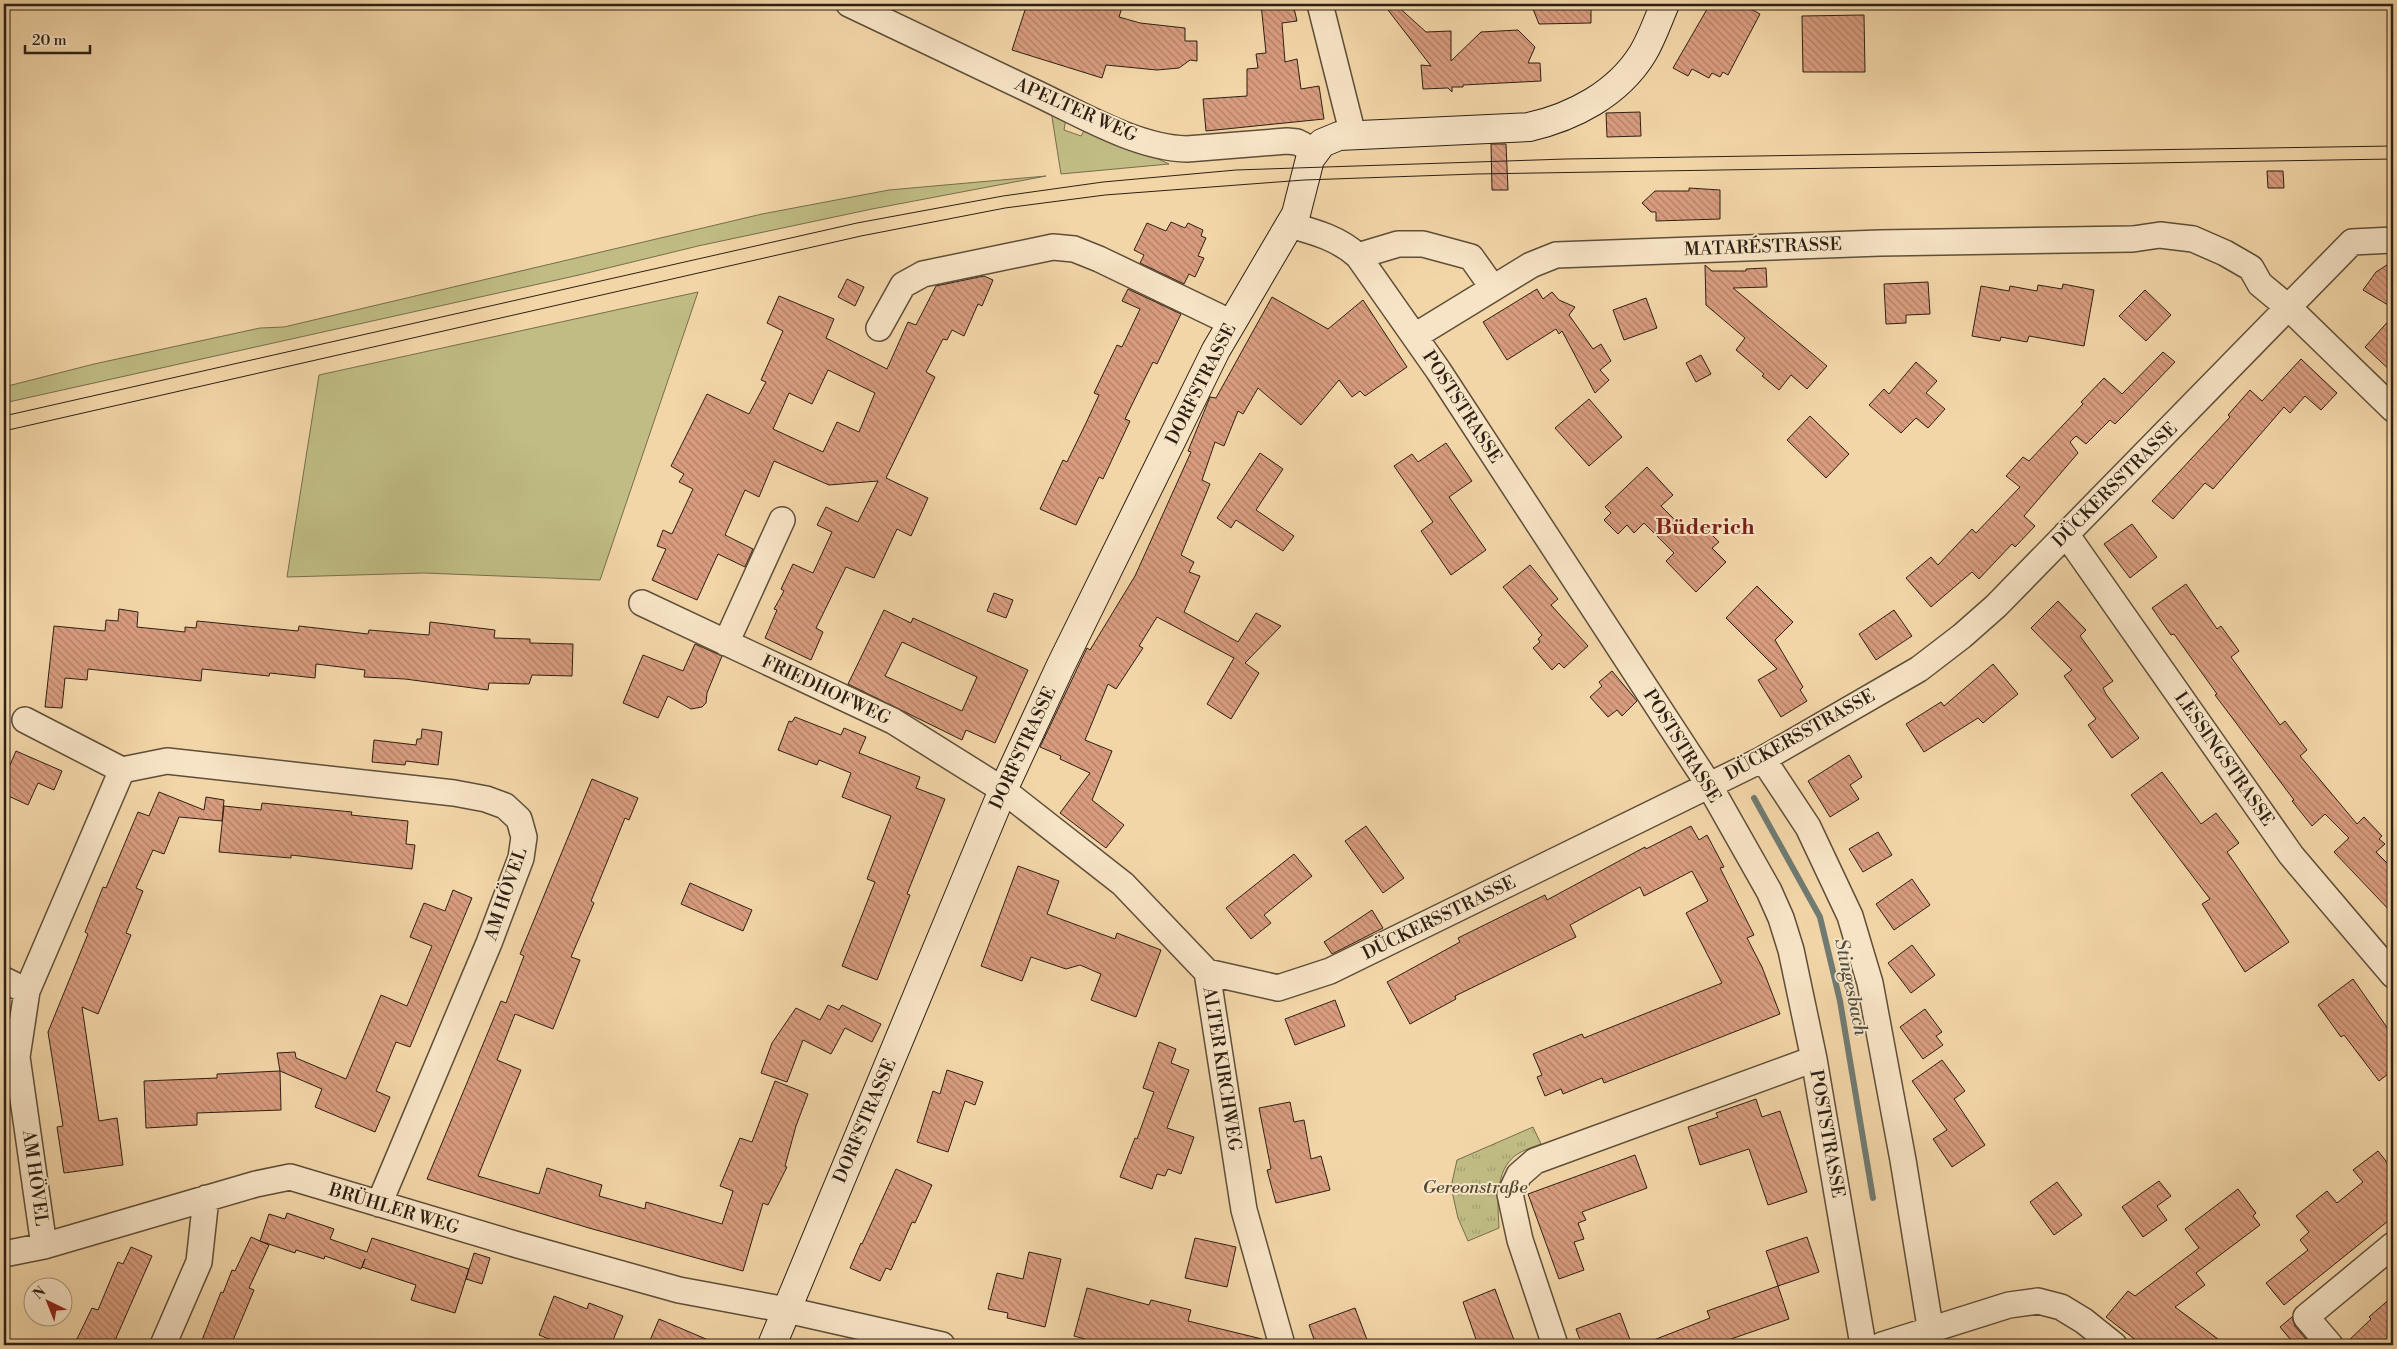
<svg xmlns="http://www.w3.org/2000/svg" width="2397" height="1349" font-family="'Libre Bodoni',serif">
	<defs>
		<pattern id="park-tufts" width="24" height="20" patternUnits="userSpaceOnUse" patternTransform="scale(1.25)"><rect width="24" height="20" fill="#c0bc84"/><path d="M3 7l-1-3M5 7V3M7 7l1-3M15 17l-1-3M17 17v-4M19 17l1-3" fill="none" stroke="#a5a171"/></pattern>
		<pattern id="building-back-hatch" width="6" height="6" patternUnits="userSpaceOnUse" patternTransform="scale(1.25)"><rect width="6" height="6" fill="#d99c7f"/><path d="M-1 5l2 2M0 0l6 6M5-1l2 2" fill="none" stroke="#b07f67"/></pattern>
	</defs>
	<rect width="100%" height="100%" fill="#f3d6a8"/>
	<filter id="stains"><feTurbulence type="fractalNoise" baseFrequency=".004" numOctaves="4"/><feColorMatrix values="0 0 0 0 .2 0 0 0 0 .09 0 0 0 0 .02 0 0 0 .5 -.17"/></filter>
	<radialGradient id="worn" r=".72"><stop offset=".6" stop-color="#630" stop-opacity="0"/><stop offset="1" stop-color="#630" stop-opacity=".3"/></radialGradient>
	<path fill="#c0bc84" stroke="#766e4c" d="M1051,111L1066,118L1064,130L1081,136L1087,126L1169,164L1061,174Z
		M1046,176L872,209L698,246L579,275L4,403V387L94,364L260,328L284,327L762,214L889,190Z
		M698,292L600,580L424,573L287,577L319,375Z"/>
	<path fill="url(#park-tufts)" stroke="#766e4c" d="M1533,1127L1541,1144C1533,1147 1523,1150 1516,1155C1494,1171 1498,1205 1499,1228L1468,1241L1458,1218L1451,1187L1457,1160Z"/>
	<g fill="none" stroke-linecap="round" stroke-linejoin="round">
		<path stroke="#707b72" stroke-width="6" d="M1754,798L1820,917L1840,1001L1873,1198"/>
	</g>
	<path fill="url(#building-back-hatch)" stroke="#2d2014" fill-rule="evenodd" d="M1027,4H1123L1119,17L1140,23L1185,28V41H1197V61L1190,60L1179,68L1157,70L1106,65L1102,78L1012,50Z
		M1261,4H1293L1297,21L1282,23L1285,62L1297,59L1301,89L1319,86L1324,119L1206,131L1203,99L1247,96V69L1258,68L1256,54L1266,53Z
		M1395,4L1426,32L1451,31V61L1481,32L1518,30L1535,47L1528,63H1540L1541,81L1463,85V87H1452V92L1448,88L1423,89L1421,65L1431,66L1388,10Z
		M1531,4H1591V23L1539,24Z
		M1710,4H1741L1760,14L1728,75L1723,72L1720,77L1712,73L1709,78L1692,69L1688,76L1673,68Z
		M1864,15L1865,72H1803L1802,16Z
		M1640,112L1641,136L1607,137L1606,113Z
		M1491,144H1506L1508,190H1492Z
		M2267,171H2283L2284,188H2268Z
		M1689,188L1720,190V219L1656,221V212H1651L1642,203L1655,191H1689Z
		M1171,222L1185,228L1188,223L1203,230L1201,236L1206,238L1198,256L1204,258L1195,277L1189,274L1184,284L1140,263L1144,255L1134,250L1147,223L1166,231Z
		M2393,261V308L2363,290L2376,272Z
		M1705,265L1712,271H1746V269L1766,268L1767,287L1733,288L1827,366L1807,389L1791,375L1779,390L1762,376L1764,374L1736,350L1745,338L1706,305Z
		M984,276L993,280L982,306L978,304L964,336L952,330L947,340L943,339L926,372L935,377L886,478L928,498L911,536L897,529L874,578L846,567L816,628L823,632L811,660L765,638L777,610L774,609L784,591L781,589L793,564L813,573L832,532L817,525L826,507L858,522L878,481L829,485L774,461L759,497L745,490L725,535L753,549L745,567L718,554L697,600L652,580L666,549L657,546L663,530L672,534L693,489L679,482L684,474L671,466L707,394L749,414L766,382L761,380L783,331L767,323L779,296L834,319L826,338L887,369L908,322L916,325L936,286ZM828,370L875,393L859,432L837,422L823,452L773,429L789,393L812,404Z
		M847,279L864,287L855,306L838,297Z
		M1928,282L1930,314L1906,315V323L1886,324L1884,284Z
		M2063,284L2094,290L2084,346L2029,336L2027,342L2001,337L2000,341L1972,336L1981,286L2009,291L2010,286L2037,291L2038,285L2062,289Z
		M1128,289L1181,314L1157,364L1153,362L1144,380L1125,419L1130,421L1103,479L1099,477L1076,525L1040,509L1063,460L1067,462L1086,423L1099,395L1094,393L1117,345L1122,347L1140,309L1122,301Z
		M1537,289L1543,299L1552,292L1559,300L1575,307L1569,315L1593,349L1601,344L1611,361L1600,370L1609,380L1595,393L1562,331L1559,334L1556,329L1507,360L1483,322Z
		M2145,290L2171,315L2146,341L2119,316Z
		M1272,297L1328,329L1363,300L1407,367L1365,396L1360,391L1352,397L1339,380L1301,425L1258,388L1243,414L1238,411L1224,446L1215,442L1202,480L1210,484L1181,555L1194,562L1189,572L1200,576L1184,612L1238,642L1256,613L1281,626L1245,663L1259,673L1231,719L1207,704L1234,658L1157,617L1139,646L1143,648L1116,689L1108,684L1085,740L1112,751L1092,800L1124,825L1106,848L1060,813L1090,773L1060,759L1061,756L1040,747L1087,648L1090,650L1135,576L1191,452L1188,451L1210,397L1216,398Z
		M1646,298L1657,328L1624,340L1613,310Z
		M2393,316V373L2365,347Z
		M2163,352L2175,362L2125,414L2115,424L2110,420L2086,444L2076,436L2070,442L2078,453L2024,516L2035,526L2015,547L2012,544L1979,579L1972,572L1931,607L1906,578L1931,557L1938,565L1972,529L1976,533L2020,487L2006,476L2023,457L2029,461L2083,404L2081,402L2104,378L2122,394Z
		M1701,355L1711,374L1696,382L1686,363Z
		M2301,359L2337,393L2321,410L2305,396L2290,413L2284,407L2213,489L2205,483L2173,519L2152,501L2230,417L2228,415L2250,390L2262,401Z
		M1916,362L1937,381L1926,393L1945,409L1928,428L1916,418L1901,433L1869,405L1884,389L1889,394Z
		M1589,399L1622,437L1589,466L1555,428Z
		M1810,416L1849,454L1826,478L1787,440Z
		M1446,443L1472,481L1449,497L1486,550L1451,575L1421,531L1433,522L1394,466L1412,454L1418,462Z
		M1260,453L1283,469L1256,510L1294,536L1283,551L1236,520L1231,528L1217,518Z
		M1647,467L1673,495L1661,506L1690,535L1701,524L1719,542L1712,548L1726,562L1696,592L1666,561L1674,553L1644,523L1634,533L1627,525L1618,534L1604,520L1611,513L1605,507Z
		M2132,524L2157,557L2130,578L2104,544Z
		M1530,565L1558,599L1551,605L1588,646L1564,668L1559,663L1552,670L1533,648L1540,642L1538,639L1542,635L1503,587Z
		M2186,584L2217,629L2221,626L2239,651L2231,657L2280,725L2285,721L2307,750L2300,756L2357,824L2364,817L2382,836L2379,839L2385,844L2376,852L2393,869V914L2334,852L2349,838L2325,814L2312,826L2292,801L2294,800L2215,695L2217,694L2174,634L2171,635L2152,608Z
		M1757,586L1793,622L1775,640L1803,687L1800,690L1807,701L1781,717L1758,680L1777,669L1726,618Z
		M994,593L1013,600L1006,618L987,611Z
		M2058,601L2086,630L2080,636L2113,681L2103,688L2106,694L2139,738L2112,758L2088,725L2096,719L2064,676L2072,670L2031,628Z
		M119,609L138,612L137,627L185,632V627L196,628L197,621L298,631L299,626L368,634L369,630L429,635L430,622L495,630L494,638L530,639V643L573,644L572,676L532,675L529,684L489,683L488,690L405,679L364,677L365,670L316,664L315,678L270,673L269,676L202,669L201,681L88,669L87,680L65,678L62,708L45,707L54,626L105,631L106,620L118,621Z
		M884,610L911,623L913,618L1028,670L995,743L966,730L962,740L848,684ZM902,642L977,677L962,711L885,676Z
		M1894,610L1912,636L1876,660L1859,634Z
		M695,644L722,656L707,693L706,703L702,707L691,709L668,696L658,718L623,703L643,655L683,671Z
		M1993,664L2018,694L1983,723L1978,718L1924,752L1906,724L1941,702L1944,706Z
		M1612,671L1637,701L1622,716L1617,710L1608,717L1590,697L1602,686L1599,682Z
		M795,717L841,735L844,728L866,737L859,753L920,777L916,788L945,799L907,894L910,895L877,980L842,966L875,882L867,879L891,816L842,797L851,773L819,760L817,765L778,750L789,721L792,722Z
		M422,729L442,732L438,765L406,761L405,765L372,762L374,740L416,745L417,739H421Z
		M16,751L62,771L54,790L38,783L28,805L4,794V779Z
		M1849,755L1862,777L1850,785L1859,799L1830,817L1808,781Z
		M2162,772L2201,824L2216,813L2239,843L2227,852L2289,942L2245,972L2202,904L2210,899L2131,795Z
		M592,779L638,798L629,820L625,818L591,901L594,903L571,957L580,960L553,1029L515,1014L497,1060L521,1070L478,1176L539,1194L547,1168L602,1185L599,1196L645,1209L646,1202L722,1224L733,1191L720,1186L740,1138L752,1142L775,1081L808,1094L796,1126L785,1166L787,1167L768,1205L763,1203L743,1271L589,1228L427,1179L501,1001L506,1003L524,956L520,954Z
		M159,792L204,810L206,797L224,800L222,821L179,817L164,854L153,850L136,888L143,891L126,933L131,935L98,1014L82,1007L99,1121L117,1118L123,1165L64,1173L57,1127L63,1126L48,1032L88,934L85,932L103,887L106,888L138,812L149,816Z
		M262,803L352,812L351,815L408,821L406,844L415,845L412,869L291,855V858L219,852L224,806L261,810Z
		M1366,826L1404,878L1383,893L1345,841Z
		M1691,826L1699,840L1707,835L1724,867L1720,868L1754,935L1747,938L1762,967L1780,1014L1604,1083L1602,1078L1563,1094L1561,1089L1545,1096L1537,1077L1542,1075L1533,1054L1582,1034L1584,1038L1722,983L1686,913L1708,901L1692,871L1644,896L1640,887L1570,925L1576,937L1455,996L1456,999L1410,1024L1387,982L1460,942L1458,938L1545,895L1547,900L1645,847L1646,849Z
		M1878,832L1892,855L1863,872L1849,849Z
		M1294,854L1312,876L1264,915L1271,923L1251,939L1226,908Z
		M1018,866L1059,881L1047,914L1115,939L1117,933L1161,950L1136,1017L1091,1000L1101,974L1080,965L1066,969L1031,957L1022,981L981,966Z
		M1912,879L1930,905L1894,930L1876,904Z
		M690,883L752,910L743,931L681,904Z
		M453,890L472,898L410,1047L396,1042L376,1091L390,1097L375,1132L315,1107L322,1089L280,1071L281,1110L197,1113V1125L146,1128L144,1081L217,1078V1074L280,1071L277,1053L295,1052L296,1058L346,1079L381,995L407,1006L432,946L410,937L424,903L445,911Z
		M1372,910L1383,928L1332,954L1324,942Z
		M1912,945L1935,975L1911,993L1888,963Z
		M2353,979L2393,1036V1070L2379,1081L2344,1035L2341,1037L2318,1005Z
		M1335,1000L1345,1026L1295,1045L1285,1019Z
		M828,1005L839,1010L842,1005L881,1024L872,1042L845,1028L831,1054L803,1040L787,1082L761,1073L772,1043L796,1008L820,1020Z
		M1925,1009L1942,1032L1936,1036L1943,1045L1923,1059L1900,1027Z
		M1159,1042L1176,1049L1171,1063L1189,1070L1167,1128L1194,1137L1181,1174L1168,1169L1165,1176L1157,1174L1152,1189L1120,1177L1135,1138L1137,1139L1154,1092L1143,1088Z
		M1942,1060L1965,1091L1954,1099L1985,1145L1952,1167L1933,1139L1947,1130L1912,1081Z
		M947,1070L983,1082L975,1105L965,1101L948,1152L917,1142L933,1091L940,1094Z
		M1756,1099L1762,1117L1780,1111L1807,1192L1768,1205L1749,1149L1700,1165L1688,1127L1718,1117L1716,1113Z
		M1290,1102L1294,1122L1304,1120L1311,1159L1321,1156L1330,1190L1276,1203L1267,1170L1271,1169L1259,1108Z
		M2378,1151L2393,1170V1217L2284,1305L2266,1283L2308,1250L2300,1240L2309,1232L2296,1216L2327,1191L2337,1203L2363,1182L2353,1170Z
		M1635,1155L1647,1188L1582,1212L1586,1220L1578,1223L1584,1239L1574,1242L1584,1270L1559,1279L1528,1194Z
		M896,1169L932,1185L915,1223L912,1222L891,1270L886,1268L880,1281L850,1268L861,1243L862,1244Z
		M2159,1181L2171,1196L2157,1206L2167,1220L2143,1237L2122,1207Z
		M2057,1182L2082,1215L2054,1235L2030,1202Z
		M2238,1189L2256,1213L2253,1216L2260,1225L2196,1273L2205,1285L2175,1307L2226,1345H2142L2106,1317L2128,1291L2135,1296L2199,1248L2185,1229Z
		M287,1213L334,1229L330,1239L367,1252L372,1238L469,1269L455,1313L411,1300L416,1285L362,1267L365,1259L361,1269L325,1256L324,1259L296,1250L295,1253L260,1241L269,1214L285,1219Z
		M251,1237L269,1245L249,1288L254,1290L231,1345H200L221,1292L223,1293L232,1270L235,1271Z
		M1807,1237L1819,1272L1778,1286L1766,1251Z
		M1195,1238L1236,1247L1227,1287L1185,1278Z
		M131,1247L152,1256L113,1345H74L92,1308L98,1310L118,1262L123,1264Z
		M1029,1252L1061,1259L1045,1327L1007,1318L1008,1313L988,1309L997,1273L1023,1279Z
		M474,1253L490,1258L482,1284L466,1279Z
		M1778,1286L1789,1319L1731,1339L1733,1345H1646V1343L1710,1318L1707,1311Z
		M1087,1288L1149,1305L1151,1300L1191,1310L1188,1321L1262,1339V1345H1106L1074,1336Z
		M1495,1289L1504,1314L1516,1345H1478L1463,1302Z
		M554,1296L587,1309L589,1303L623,1316L611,1345H581L566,1340L564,1345L539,1335Z
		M2393,1296V1345H2344L2371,1319L2369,1317Z
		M1355,1308L1369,1345H1316L1309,1325Z
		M1620,1313L1632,1345H1582L1576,1329Z
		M2292,1317L2295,1326L2311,1345H2295L2280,1327Z
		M659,1319L720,1345H648Z"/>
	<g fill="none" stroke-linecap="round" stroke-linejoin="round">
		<defs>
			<path id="street" d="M849,4C912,34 975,64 1038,94C1082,115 1138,148 1187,149L1287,141L1297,142L1315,151
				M1320,4L1353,135
				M1290,225C1315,232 1338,238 1358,256L1438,370L1709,785L1769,891L1781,918L1791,950L1814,1059L1863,1345
				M1358,256L1398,244H1423L1471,257L1493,288
				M879,328L903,285L923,274L1053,247L1074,249L1099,259L1232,323
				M1415,336L1531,265L1556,255L1880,243L2133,239L2160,235L2193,239L2225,253L2251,268L2260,284L2289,308L2393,409
				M2066,534L2291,855L2393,975
				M642,603L893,721L1003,790L1123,884L1207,972L1244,1210L1282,1345
				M726,643L782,520
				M25,720L122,770
				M1763,759L1808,827L1850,916L1870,983L1903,1160L1933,1345
				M1207,972L1278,988L1330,971L1763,759L1919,669L1962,636L1996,606L2352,242L2393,240
				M4,980L27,991
				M44,1246L17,1057L27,991L122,770L167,761L454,793L486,799L505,806L519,819L524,837L521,858L489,943L379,1204
				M4,1254L44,1246L256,1184L290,1177L518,1245L679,1290L787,1310L942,1345
				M163,1345L199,1262L206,1198
				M1555,1345L1520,1240L1510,1194L1519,1175L1535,1161L1814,1059
				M1882,1345L2009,1305L2038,1301L2061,1307L2084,1321L2114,1345
				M2330,1345L2306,1317L2393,1245"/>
			<path id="secondary" d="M772,1345L1003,790L1061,665L1216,350L1296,214L1310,159L1322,143L1339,136L1529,127C1573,117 1618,94 1643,53C1652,38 1658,20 1665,4"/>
		</defs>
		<use href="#street" stroke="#5e4e39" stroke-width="28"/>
		<use href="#secondary" stroke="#2d2014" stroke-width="30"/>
		<use href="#street" stroke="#f7e4c6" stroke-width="25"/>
		<use href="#secondary" stroke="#f7e4c6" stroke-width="28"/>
		<path stroke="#2d2014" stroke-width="1" d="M4,416L857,223L1003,196L1103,182L1236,170L1566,159L2393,146
			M4,431L861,236L1005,208L1105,195L1304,180L1476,174L2393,159"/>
	</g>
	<g text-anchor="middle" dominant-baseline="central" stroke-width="4" stroke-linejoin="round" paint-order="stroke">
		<g font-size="18" fill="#2d2014" stroke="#f7e4c6">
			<text transform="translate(1076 110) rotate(24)">APELTER WEG</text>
			<text transform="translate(1763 247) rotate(-2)">MATARÉSTRASSE</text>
			<text transform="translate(1201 384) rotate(-63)">DORFSTRASSE</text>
			<text transform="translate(1462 407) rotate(57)">POSTSTRASSE</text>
			<text transform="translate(2115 485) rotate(-45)">DÜCKERSSTRASSE</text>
			<text transform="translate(826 690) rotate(25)">FRIEDHOFWEG</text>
			<text transform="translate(1800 735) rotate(-29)">DÜCKERSSTRASSE</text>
			<text transform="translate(1682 746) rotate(58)">POSTSTRASSE</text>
			<text transform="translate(1023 748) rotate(-65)">DORFSTRASSE</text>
			<text transform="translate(2224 759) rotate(55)">LESSINGSTRASSE</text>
			<text transform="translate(506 894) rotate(-71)">AM HÖVEL</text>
			<text transform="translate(1439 918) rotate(-26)">DÜCKERSSTRASSE</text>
			<text transform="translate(1222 1069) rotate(81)">ALTER KIRCHWEG</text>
			<text transform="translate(865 1121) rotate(-67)">DORFSTRASSE</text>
			<text transform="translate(1827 1134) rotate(80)">POSTSTRASSE</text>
			<text transform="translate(35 1178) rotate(82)">AM HÖVEL</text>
			<text transform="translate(394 1209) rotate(17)">BRÜHLER WEG</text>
		</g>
		<g font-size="18" font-style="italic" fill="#524730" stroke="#f7e4c6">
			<text x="1475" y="1187">Gereonstraße</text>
		</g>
		<g font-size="19" font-style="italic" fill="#4f4d43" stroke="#f7e4c6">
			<text transform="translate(1851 987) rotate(78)">Stingesbach</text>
		</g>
		<g font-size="22" font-weight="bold" fill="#7a1f14" stroke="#f7e4c6">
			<text x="1705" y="527">Büderich</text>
		</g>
	</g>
	<rect width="2397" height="1349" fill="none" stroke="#f3d6a8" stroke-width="20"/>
	<rect x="5" y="5" width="2387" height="1339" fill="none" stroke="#2d2014" stroke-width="2.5"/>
	<rect x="10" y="10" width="2377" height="1329" fill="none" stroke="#2d2014"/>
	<g transform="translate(48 1302) rotate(317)"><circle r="24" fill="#f7e4c6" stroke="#a6967f"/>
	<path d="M0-4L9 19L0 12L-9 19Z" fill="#8f2418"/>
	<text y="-8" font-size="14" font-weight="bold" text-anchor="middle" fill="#2d2014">N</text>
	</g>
	<path d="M25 45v8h65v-8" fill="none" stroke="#2d2014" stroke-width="2.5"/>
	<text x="32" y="45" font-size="15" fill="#2d2014" stroke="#f7e4c6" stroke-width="4" paint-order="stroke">20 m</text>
	<rect width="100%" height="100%" filter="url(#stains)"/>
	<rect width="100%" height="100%" fill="url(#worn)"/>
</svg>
